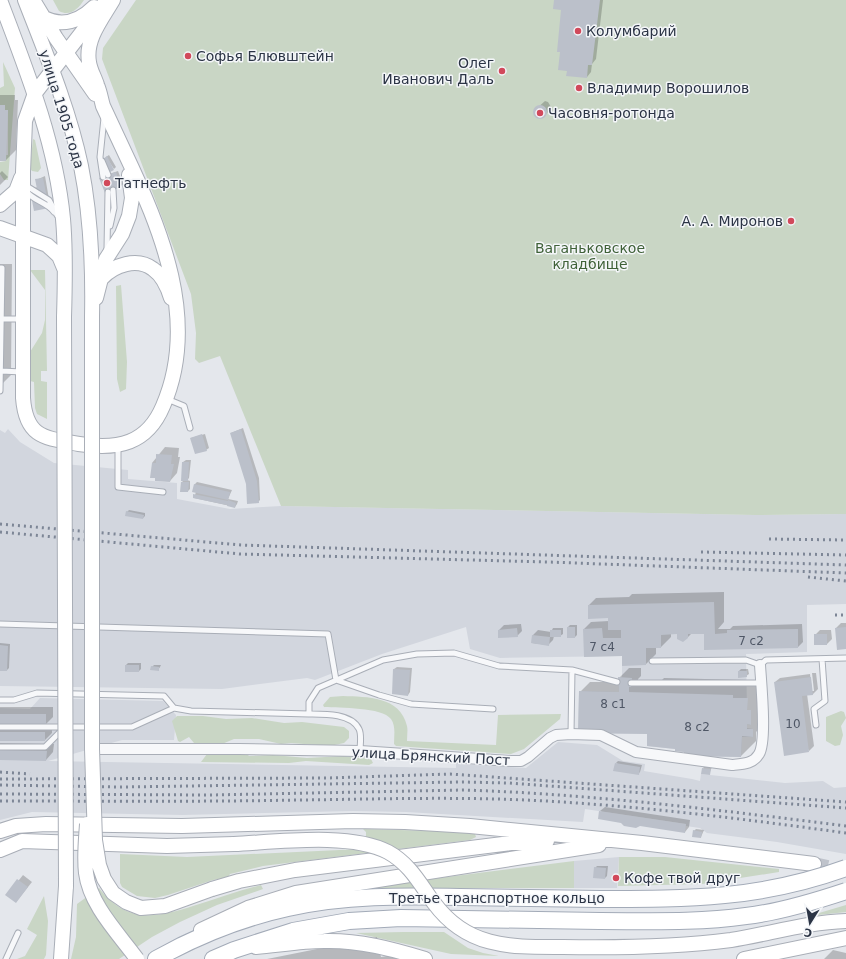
<svg xmlns="http://www.w3.org/2000/svg" width="846" height="959" font-family="'DejaVu Sans',sans-serif">
	<rect width="100%" height="100%" fill="#e4e7ec"/>
	<path fill="#d2d6de" d="M8,429L20,442L54,463L128,470V479L177,483V499L230,509L281,506L755,515L846,514V604L807,605V652L746,654L747,710H751V725L747,724V728L753,729V737H742L741,757L684,756V752L675,751V749L647,746V734L578,733L579,691L619,692L618,677H622V656L500,658L470,649L466,627L382,654L315,680L307,678L222,689L0,686V430L5,433Z
		M40,698L163,701L176,715L174,740H122L48,761L456,768V764L526,768L558,742L597,745L623,761L645,764L644,771L692,779L700,781L701,774L785,783L823,781L834,788L846,787V854L777,842L707,833L700,828L686,826V824L585,809L583,822L406,812L353,811L182,815L32,812L0,820V708L30,709Z
		M619,857L617,888H574V861Z"/>
	<path fill="#c9d6c5" d="M53,0H84C78,9 70,17 59,11Z
		M136,0H846V514L755,515L281,506L220,356L199,363L195,359L196,333L191,294L102,59L103,48Z
		M3,62L15,88L8,180H4L0,174V162L6,161V155H8V110H5V105H0V88L4,86Z
		M33,139L35,140L41,168L38,172L32,171L30,168Z
		M30,270H45L47,371H41V381L47,382V419L37,414L35,408L34,382L30,381V352L42,333L45,320V290Z
		M121,285L127,362L126,389L120,392L117,379L116,286Z
		M343,696C367,697 400,696 407,726C408,730 407,736 407,741L496,745L498,715L561,714L560,719L524,749L511,754L396,746L394,744C394,736 396,726 391,719C382,707 340,708 324,707L323,705L330,697Z
		M841,711L844,712L846,718L841,726L843,735L840,745L835,746L826,741V717Z
		M177,716H203L226,719L252,718L284,723L302,722L344,727L349,731V738L344,743L330,746L291,743L281,744L259,739H234L222,744L208,746L194,743L189,737L180,742L178,741L172,721Z
		M246,753L249,756L273,755L307,758L343,756L371,759L373,763L369,765L306,761L289,763L201,762L207,754Z
		M363,829L471,832L475,834L476,837L470,840L263,866L230,874L228,877L213,880L168,895L155,898L137,896L122,887L120,883V854L187,857L361,849L366,845V832Z
		M619,857H665L779,869V872L702,884L618,886Z
		M574,861V888H368V887Z
		M261,885L263,889L217,905L180,922L152,937L119,959H71L76,937L77,904L99,888C127,924 155,918 193,906C216,899 238,891 261,885Z
		M44,896L48,921L46,955L44,959H17L25,956L37,935L27,929Z
		M846,905V912L809,916Z
		M403,932H444L468,948L483,953L499,956L451,954L356,933Z"/>
	<path fill="#0003" d="M555,0H603L596,59L592,64L591,72L587,77L568,70L563,9Z
		M0,95H15V100H18L16,150L6,160H0Z
		M545,101L548,102L551,107L548,112L543,117H536L535,110Z
		M109,155L116,167L114,169L106,157Z
		M2,171L8,177L0,185V173Z
		M118,171L123,184L121,186L103,176Z
		M45,176L50,205L34,188L38,187L36,180Z
		M0,264H12L11,375L0,386Z
		M243,428L259,478L260,500L258,502L247,484L231,433Z
		M205,434L209,448L206,450L191,438Z
		M165,447L179,448L178,457H180L177,473L170,481L152,463Z
		M186,460H191L189,478L187,480L190,481V489L188,491L182,482L184,480L183,462Z
		M197,482L232,490L228,499L238,501L237,504L235,507L194,498L196,492L194,485Z
		M129,510L145,513V516L143,518L127,512Z
		M724,592V622L718,629H730L733,626L802,624L803,642L798,647L706,633H692L687,638L678,633L671,634V637L661,647H656V654L646,664L623,665V653L584,629L591,622L609,621V617L589,605L596,598L629,597L632,594Z
		M841,623H846V648L836,628Z
		M521,624L522,631L517,636L499,630L504,625Z
		M570,625H577V635L575,637L568,627Z
		M553,628H563V634L560,636H554L553,640L548,645L532,643L533,635L538,630L551,632Z
		M820,630H831L832,639L827,644L815,635Z
		M0,643L10,644L9,668L7,670H0Z
		M128,663H141V669L139,671L126,665Z
		M154,665H161L160,667L158,670L152,667Z
		M397,667L412,668L410,692L408,695L393,693L394,669Z
		M629,668H641V676L638,679V683H659L664,678L747,680V683L762,684L760,714H768V720L756,732V741L741,756L676,748L580,692L590,682H619V678Z
		M741,669H748L749,674L746,676L739,671Z
		M812,673H816L818,689L813,694H807L814,746L809,751L775,682L780,678L810,674L812,691H814Z
		M0,707H53V717L45,725H52V733L45,740H0Z
		M0,743L54,744L53,752L46,760L0,759Z
		M618,761L642,765L640,772L638,774L616,763Z
		M705,766L712,767L709,774L703,768Z
		M605,807L690,820L689,827L685,832L622,822L600,811Z
		M696,829L704,830L701,837L694,831Z
		M597,866H608L607,876L605,878L595,868Z
		M23,875L32,882L16,902L7,895Z
		M377,937L381,957L410,952V959H267Z
		M833,950L846,953V959H824Z"/>
	<path fill="#bbc0ca" d="M554,0H600L592,65H588L587,78L566,76L567,71L558,70L560,52H557L561,10L553,9Z
		M0,105H5V110H8L6,161H0Z
		M533 112a7 7 0 1 1 14 0a7 7 0 1 1-14 0Z
		M107,156L114,170L110,172L103,159Z
		M116,172L121,187L105,193L99,178Z
		M43,178L49,208L34,211L30,190L37,189L35,179Z
		M241,429L257,481L259,503L247,504L246,484L230,433Z
		M202,434L207,451L195,454L190,438Z
		M156,454L172,455L171,464H174L170,482L155,481V478H150L152,463H156Z
		M182,462H189L188,481H181Z
		M181,482H189L188,492H180Z
		M194,484L230,492L229,497L228,500L192,492Z
		M193,494L228,501L227,505L193,498Z
		M228,500L236,503L235,508L227,506Z
		M126,511L144,515L143,519L125,516Z
		M714,602L715,634L727,633V630L798,629V648L704,650V634H688V638L683,642L677,639V634L661,635V648H646V665L622,666V656L584,657L583,629L602,628L603,638H621V630H608V618L588,619V605Z
		M567,627H575V638H567Z
		M846,627V649L837,650L835,628Z
		M517,628L518,637L498,638V630Z
		M550,630H561V637H550L549,646L531,643L532,635L550,637Z
		M814,634H827V645H814Z
		M0,645L8,646L7,671H0Z
		M125,665H139V672H125Z
		M151,666L159,667V671L150,670Z
		M393,669L410,670L408,696L392,694Z
		M738,671H747V677L738,678Z
		M618,677L632,678L631,687H629V692L733,695V698H748L747,710H751V725L747,724V729H753V737L742,736L741,757L684,756V752L675,751V749L647,746V734L578,733L579,691L619,692Z
		M811,677L813,695L802,696L809,752L784,756L774,682Z
		M0,714H46V725H0Z
		M0,732H45V741H0Z
		M0,750L47,751L46,761L0,760Z
		M615,763L640,767L639,775L613,771Z
		M702,768L711,769L710,775L701,774Z
		M599,811L686,824L685,833L640,826L636,828L624,826L621,823L598,819Z
		M693,830L702,832L701,838L692,837Z
		M594,867L606,868L605,879L593,878Z
		M17,879L28,887L16,903L5,895Z"/>
	<g fill="none" stroke-linecap="round" stroke-linejoin="round">
		<path stroke="#bfc3cb" stroke-width="14" stroke-dasharray="14 7" stroke-linecap="butt" d="M814,864L844,871"/>
		<defs>
			<path id="lane" d="M102,161L108,175
				M103,177L100,157L104,118
				M25,185L49,200L57,215
				M26,191C33,201 47,202 54,212
				M110,226L114,208L113,190
				M107,249L108,192
				M0,268H2L0,391
				M2,319H23
				M1,371L22,372
				M167,399L184,406L190,428
				M118,446V487L163,492
				M0,624L328,634L336,680L379,695L411,704L493,709
				M652,661L746,660L760,665L766,660L846,658
				M631,683H761
				M0,700H14L37,693L164,696L174,708L191,711L309,714
				M816,725L814,709L825,701L822,659
				M0,727H132L174,708
				M571,734L572,670
				M0,747H45L62,730
				M360,751C360,744 362,735 359,729C351,713 323,714 309,714V702L318,688L383,660L417,654L454,653L499,666L572,670L617,682
				M6,959L18,933"/>
			<path id="street" d="M92,749H239L360,751L511,761H521L528,757L550,738L556,735L571,734L601,735L636,752L732,765C743,764 753,764 759,754C767,741 761,682 760,665"/>
			<path id="secondary" d="M0,0C27,71 56,144 63,219C66,252 65,285 64,317
				M25,0C46,54 69,109 81,166C91,216 93,267 92,317
				M33,0L56,38L95,94
				M107,0L35,93L25,121L23,172V398C26,438 45,438 79,444C118,450 147,444 163,406C200,321 161,229 124,151C117,136 110,121 103,106C101,99 100,92 97,85C95,78 90,70 89,62C85,39 102,19 113,0
				M44,18C62,27 80,21 94,7
				M0,205L16,191L21,178
				M0,228L47,245L59,256L64,268
				M102,278C114,265 137,257 153,269C163,276 168,288 171,298
				M96,298L106,259L122,234L129,216L132,198L129,175
				M0,831L16,826L46,824L182,826L353,821L405,822L470,826L642,843L814,864
				M0,850L22,841L167,846L234,844
				M212,889L239,881L295,870L511,843L547,841
				M201,930L248,908L296,893L599,845
				M256,947C279,945 302,941 324,941C359,940 392,949 425,959
				M563,947C619,948 676,947 731,940C769,934 808,922 846,921
				M61,959L66,886
				M744,959L846,938"/>
			<path id="primary" d="M156,959C197,936 242,918 288,908C344,895 403,896 460,897C507,898 553,898 600,899
				M213,959L234,950L293,931L349,921L401,918L600,921"/>
		</defs>
		<use href="#lane" stroke="#a9aeb7" stroke-width="7"/>
		<use href="#street" stroke="#a9aeb7" stroke-width="12"/>
		<use href="#secondary" stroke="#a9aeb7" stroke-width="16"/>
		<use href="#primary" stroke="#a3abb8" stroke-width="18"/>
		<use href="#lane" stroke="#f7f8fa" stroke-width="5"/>
		<use href="#street" stroke="#f7f8fa" stroke-width="10"/>
		<use href="#secondary" stroke="#fff" stroke-width="14"/>
		<use href="#primary" stroke="#fff" stroke-width="16"/>
		<path stroke="#7d8696" stroke-width="3" stroke-dasharray="2 4" stroke-linecap="butt" d="M0,524L241,545L846,565
			M0,532L240,554L548,562L846,573
			M769,539L846,540
			M701,552L846,555
			M808,577L846,581
			M835,615H846
			M0,772L30,774
			M0,779L328,778L450,774L846,802
			M0,785L121,787L463,782L509,783L846,808
			M0,794L210,795L464,790C592,794 719,810 846,826
			M0,801C99,801 199,802 298,800C386,799 474,796 562,802C657,808 752,820 846,833"/>
		<defs>
			<path id="secondary-bridge" d="M64,317L66,886
				M92,317V749L95,840L99,865L104,879L113,893L126,902L141,908L165,906L212,889
				M87,824C86,840 84,856 86,873C90,905 118,933 137,959
				M234,844C276,842 351,832 388,852C410,864 420,884 434,903C468,949 512,947 563,947"/>
			<path id="primary-bridge" d="M600,899C689,899 761,899 846,868
				M600,921C649,921 697,923 746,916C780,912 813,902 846,891"/>
		</defs>
		<use href="#secondary-bridge" stroke="#a9aeb7" stroke-width="16" stroke-linecap="butt"/>
		<use href="#primary-bridge" stroke="#a3abb8" stroke-width="18" stroke-linecap="butt"/>
		<use href="#secondary-bridge" stroke="#fff" stroke-width="14"/>
		<use href="#primary-bridge" stroke="#fff" stroke-width="16"/>
	</g>
	<g fill="#d1495b" stroke="#f4f6f9" stroke-width="1.5">
		<circle cx="578" cy="31" r="4"/>
		<circle cx="188" cy="56" r="4"/>
		<circle cx="502" cy="71" r="4"/>
		<circle cx="579" cy="88" r="4"/>
		<circle cx="540" cy="113" r="4"/>
		<circle cx="107" cy="183" r="4"/>
		<circle cx="791" cy="221" r="4"/>
		<circle cx="616" cy="878" r="4"/>
	</g>
	<g text-anchor="middle" dominant-baseline="central" stroke-width="3" stroke-linejoin="round" paint-order="stroke">
		<g font-size="12" fill="#4f5766">
			<text x="751" y="641">7 с2</text>
			<text x="602" y="647">7 с4</text>
			<text x="613" y="704">8 с1</text>
			<text x="793" y="724">10</text>
			<text x="697" y="727">8 с2</text>
		</g>
		<g font-size="14" fill="#2b3445" stroke="#f4f6f9" text-anchor="start">
			<text x="586" y="31">Колумбарий</text>
			<text x="196" y="56">Софья Блювштейн</text>
			<text x="494" y="63" text-anchor="end">Олег<tspan x="494" dy="16">Иванович Даль</tspan></text>
			<text x="587" y="88">Владимир Ворошилов</text>
			<text x="548" y="113">Часовня-ротонда</text>
			<text x="115" y="183">Татнефть</text>
			<text x="783" y="221" text-anchor="end">А. А. Миронов</text>
			<text x="624" y="878">Кофе твой друг</text>
		</g>
		<g font-size="14" fill="#2b3445" stroke="#f4f6f9">
			<text transform="translate(62 109) rotate(73)">улица 1905 года</text>
			<text transform="translate(431 756) rotate(3)">улица Брянский Пост</text>
			<text x="497" y="898">Третье транспортное кольцо</text>
		</g>
		<g font-size="14" fill="#3f6138" stroke="#f4f6f9">
			<text x="590" y="248">Ваганьковское<tspan x="590" dy="16">кладбище</tspan></text>
		</g>
	</g>
	<g transform="translate(810 923) rotate(191)" stroke="#f4f6f9" stroke-width="3" paint-order="stroke">
	<path d="M0-3L7 15L0 10L-7 15Z" fill="#2b3445"/>
	<text y="-6" font-size="11" font-weight="bold" text-anchor="middle" fill="#2b3445">С</text>
	</g>
</svg>
